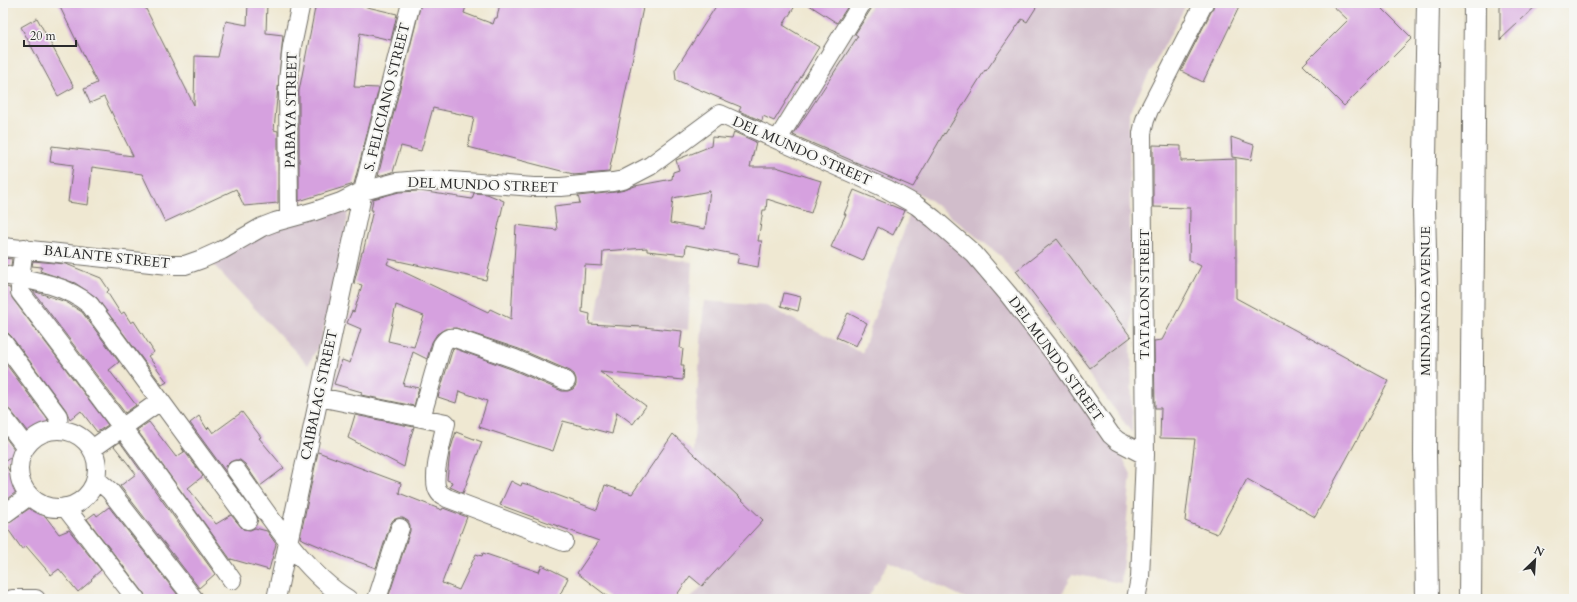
<svg xmlns="http://www.w3.org/2000/svg" width="1577" height="602" font-family="Cardo,serif">
	<rect width="100%" height="100%" fill="#f6f6f2"/>
	<filter id="ink" filterUnits="userSpaceOnUse"><feTurbulence type="fractalNoise" baseFrequency=".025" numOctaves="2"/><feDisplacementMap in="SourceGraphic" scale="8" xChannelSelector="R" yChannelSelector="G"/><feConvolveMatrix kernelMatrix="1 2 1 2 8 2 1 2 1" color-interpolation-filters="sRGB"/></filter>
	<filter id="wash" filterUnits="userSpaceOnUse"><feTurbulence type="fractalNoise" baseFrequency=".012" numOctaves="4" result="noise"/><feDisplacementMap in="SourceGraphic" scale="16" xChannelSelector="R" yChannelSelector="G"/><feGaussianBlur stdDeviation="0.9" result="paint"/><feColorMatrix in="noise" values="0 0 0 0 0 0 0 0 0 0 0 0 0 0 0 0 0 1.4 0 .05"/><feComposite in="paint" operator="in"/></filter>
	<g filter="url(#wash)">
		<rect width="100%" height="100%" fill="#efe8d2"/>
		<path fill="#d1bdcb" d="M872,3H1187L1129,112L1132,433L1001,256L926,197L788,135Z
			M343,208L348,209L343,257L320,343L308,365L209,260L244,239Z
			M910,213L972,256L1107,428L1131,474L1121,583L1072,574L1060,599H967L889,562L867,599H690L702,586L659,550L577,573L673,434L693,452L704,301L766,306L862,353Z
			M606,252L692,262L688,330L596,320Z"/>
		<g id="blocks">
			<path fill="#d6a1df" fill-rule="evenodd" d="M58,3H143L194,105L195,56L218,57L226,21L247,25L248,3H267L266,33L283,35L274,130L278,131V203L244,206L236,189L165,222L142,174L92,167L88,205L68,202L73,165L50,162L52,146L133,156L104,97L90,103L84,89L97,83Z
				M316,3H363V6L397,14L391,40L360,33L354,87L379,88L354,184L299,201V91Z
				M421,3H467L464,13L493,24L495,18H497L500,3H644L609,172L573,175V174L468,147L474,117L433,108L421,151L401,146L393,172L378,176Z
				M718,3H797L783,25L819,47L774,121L763,116L762,121L739,111L741,107L676,80L675,70Z
				M806,3H850L837,23Z
				M872,3H1039L1027,22L1022,19L986,71L985,70L945,134L944,133L913,187L793,135L858,36L855,34L871,9Z
				M1214,3H1241L1203,82L1181,71L1213,8Z
				M1330,3H1377L1412,38L1344,106L1303,65L1348,20Z
				M1500,3H1539L1500,40Z
				M37,18L74,87L58,96L21,27Z
				M734,132L756,142L750,167H776L821,181L811,213L767,199L766,210H763L758,241H762L758,267L737,263L739,255L686,245L685,255L647,251V248L603,251L602,266L585,265L582,312L590,314L589,324L643,327L682,331L680,348L683,349L681,365H684L683,380L600,372L646,406L633,424L617,412L612,434L563,421L553,451L479,427L487,401L459,391L456,403L438,397L453,348L511,369L562,391H568L573,389L576,385V379L574,374L570,371L519,349L456,328L445,329L437,334L432,342L427,359L413,352L403,385L419,388L414,406L361,395L362,392L334,384L342,360L350,363L361,329L347,323L352,311L354,312L362,285L354,283L362,252H363L373,210H371L373,199L399,192L420,191L472,199L474,193L487,194L504,201L486,280L389,259L387,264L488,312L490,309L511,319L516,225L557,230L554,206L580,203L578,196L615,192L625,190L635,186L672,179L673,172L679,170L676,160L711,146L712,137L732,139ZM710,191L705,229L670,223L673,198ZM396,305L424,316L414,347L388,341Z
				M1231,137L1254,145L1251,160L1232,157Z
				M1153,145L1181,146V161L1236,159V298L1389,381L1315,517L1247,479L1217,534L1185,521L1195,439L1160,438L1161,408H1155L1154,341L1162,340L1201,266L1189,260L1190,208L1153,207Z
				M854,190L905,211L893,235L878,227L863,261L831,247L846,214H844Z
				M1057,239L1131,337L1090,368L1016,271Z
				M3,258L12,259L11,266L3,265Z
				M33,261L66,264L101,278L109,290L107,292L121,314L124,312L131,323L134,321L154,352L148,356L167,382L162,385L96,297L75,283L40,271L42,267L32,266Z
				M3,286L10,288L12,298L108,425L97,432L81,411L70,420L66,410L11,336L8,333L3,332Z
				M33,291L66,302L82,312L119,362L109,370L136,405L125,413Z
				M784,293L801,297L798,311L781,306Z
				M848,313L867,323L856,346L836,337Z
				M3,360L48,420V422L31,436L11,411L7,408L3,407Z
				M242,412L261,437L259,438L284,468L260,486L245,464L240,460H235L230,462L226,466V472L190,423L199,416L207,429L209,427L213,433Z
				M355,415L414,427L410,439L404,467L348,438Z
				M149,422L176,457L184,452L182,448L203,476L188,488L216,524L231,515L243,529L250,530L255,528L267,531L276,544L269,570L231,559V560L137,430Z
				M456,432L482,442L463,493L450,487L452,482L447,480L450,451Z
				M3,434L17,453L4,462L20,489L3,502Z
				M673,434L763,520L702,586L690,576L674,599H611L577,573L599,541L500,505L511,481L521,486L522,483L533,486L597,510L605,485L632,494Z
				M120,442L215,574L199,588L120,486L136,474L114,446Z
				M318,452L401,483L399,493L442,510L443,508L467,517L442,583L459,590L476,554L482,556L483,553L539,572L542,565L568,578L558,599L388,598L410,531V525L408,521L403,518H398L393,520L390,525L376,568L347,558L300,538Z
				M36,504L59,534L69,530L101,570L91,579L92,580L78,592L59,569L51,575L26,546L22,549L5,525Z
				M109,507L181,599H146L144,593L87,519L95,513L97,516Z"/>
		</g>
	</g>
	<g filter="url(#ink)">
		<use href="#blocks" fill-opacity="0" stroke="#706d65" stroke-width="1"/>
		<g fill="none" stroke-linecap="round" stroke-linejoin="round">
			<defs>
				<path id="minor" d="M778,139L862,3
					M289,218L288,81L292,46L301,3
					M3,247L169,265H185L202,259L222,250L262,227L275,222L315,211L341,202L363,191L397,182L420,180L450,181L534,187H561L613,182L623,180L650,166L720,114L887,189L916,205L934,219L974,254L1008,294L1060,361L1111,435L1118,441L1145,455
					M24,248L20,278V292C92,386 164,482 232,580
					M3,275C32,280 67,285 90,305L248,520
					M3,342L58,416L59,429
					M319,397L446,423C443,437 430,482 439,492C440,495 445,496 447,498L564,542
					M3,417L25,446
					M421,418L442,345C446,339 448,337 455,338L515,359L566,381
					M19 469a39 39 0 1 1 78 0a39 39 0 1 1-78 0Z
					M92,449L160,401
					M236,470C266,511 304,573 348,599
					M96,479L110,491L194,599
					M65,507L136,599
					M3,515L29,496
					M12,599H36
					M276,599L363,191L411,3
					M377,599L400,528
					M1136,599L1140,578L1145,455L1142,133L1145,120L1149,110L1204,3"/>
				<path id="primary" d="M1427,599L1425,452L1426,288L1424,209L1428,3
					M1470,599L1475,3"/>
			</defs>
			<use href="#minor" stroke="#706d65" stroke-width="20"/>
			<use href="#primary" stroke="#706d65" stroke-width="24"/>
			<use href="#minor" stroke="#fff" stroke-width="18"/>
			<use href="#primary" stroke="#fff" stroke-width="22"/>
		</g>
	</g>
	<g text-anchor="middle" dominant-baseline="central" stroke-width="4" stroke-linejoin="round" paint-order="stroke">
		<g font-size="14" fill="#2b2b2b" stroke="#f6f6f2">
			<text transform="translate(387 97) rotate(-76)">S. FELICIANO STREET</text>
			<text transform="translate(291 110) rotate(-89)">PABAYA STREET</text>
			<text transform="translate(802 151) rotate(24)">DEL MUNDO STREET</text>
			<text transform="translate(483 185) rotate(2)">DEL MUNDO STREET</text>
			<text transform="translate(107 257) rotate(6)">BALANTE STREET</text>
			<text transform="translate(1144 294) rotate(-90)">TATALON STREET</text>
			<text transform="translate(1425 301) rotate(-90)">MINDANAO AVENUE</text>
			<text transform="translate(1056 359) rotate(54)">DEL MUNDO STREET</text>
			<text transform="translate(319 395) rotate(-78)">CAIBALAG STREET</text>
		</g>
	</g>
	<rect width="1577" height="602" fill="none" stroke="#f6f6f2" stroke-width="16"/>
	<g transform="translate(1535 560) rotate(25)" stroke="#f6f6f2" stroke-width="3" paint-order="stroke">
	<path d="M0-3L7 15L0 10L-7 15Z" fill="#2b2b2b"/>
	<text y="-6" font-size="11" font-weight="bold" text-anchor="middle" fill="#2b2b2b">N</text>
	</g>
	<path d="M24 40v6h52v-6" fill="none" stroke="#2b2b2b" stroke-width="2"/>
	<text x="30" y="40" font-size="12" fill="#2b2b2b" stroke="#f6f6f2" stroke-width="3" paint-order="stroke">20 m</text>
</svg>
